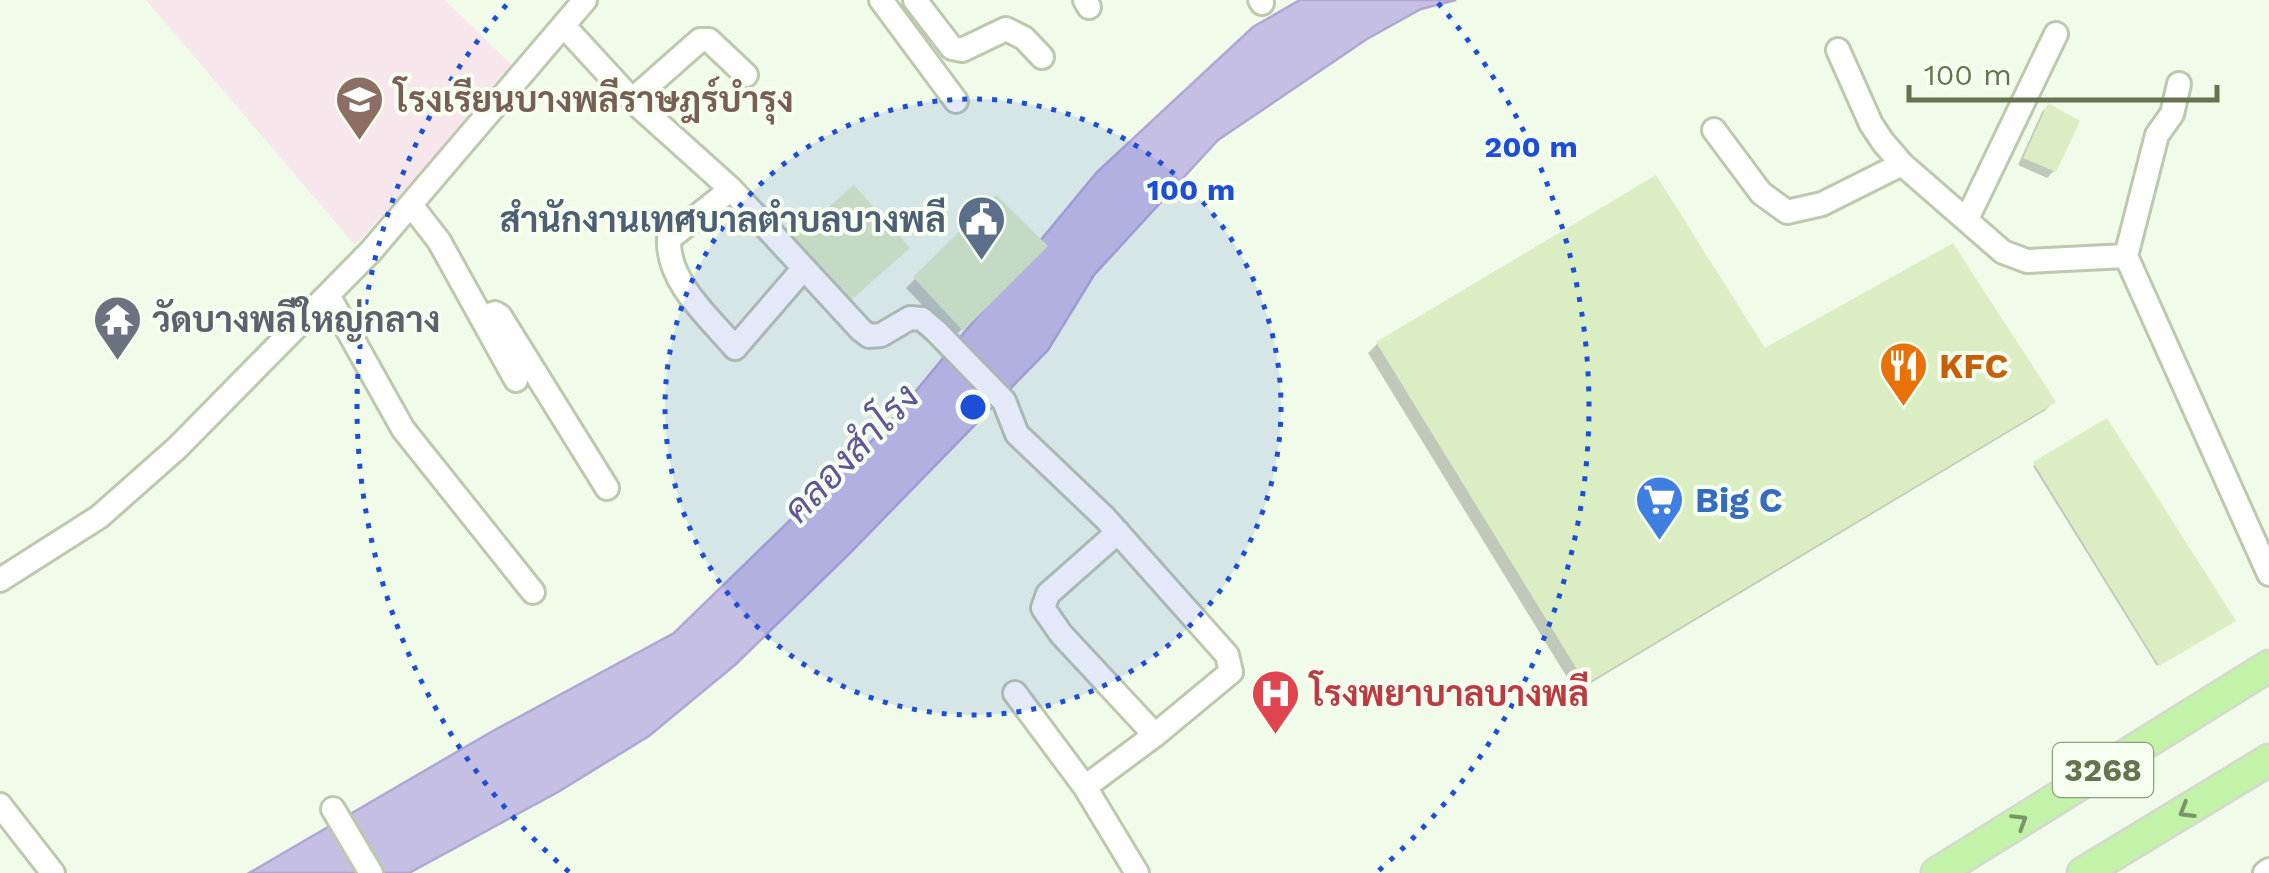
<svg xmlns="http://www.w3.org/2000/svg" width="2269" height="873" font-family="'Work Sans',Sarabun,sans-serif">
	<rect width="100%" height="100%" fill="#f0fbe9"/>
	<path fill="#f7e6ec" d="M146,0H445L516,69L355,245Z"/>
	<path fill="#c5bfe3" stroke="#afa6d4" stroke-width="2.5" d="M1300,0H1456L1421,9L1367,39L1218,140L1094,275L1048,350L848,555L736,664L649,736L558,792L409,873H249L491,732L674,633L887,426L1097,172L1253,27Z"/>
	<path fill="#0003" d="M2048,106L2054,171L2047,178L2018,165L2042,112Z
		M1655,178L1764,352L2053,402L2044,411L1576,692L1368,353L1377,344Z
		M996,198L1044,246L953,338L906,288Z
		M796,239L898,257L840,309L787,248Z
		M2106,421L2232,620L2157,666L2033,466Z"/>
	<path fill="#dbeec3" d="M2048,103L2080,121L2056,172L2023,158Z
		M1656,175L1765,348L1953,243L2056,402L1586,684L1376,342Z
		M854,185L910,248L850,301L794,237Z
		M996,195L1048,246L963,331L913,277Z
		M2107,418L2236,621L2159,666L2033,462Z"/>
	<g fill="none" stroke-linecap="round" stroke-linejoin="round">
		<defs>
			<path id="minor" d="M881,0L956,101
				M915,0L952,48L962,50L1006,29L1024,38L1042,57
				M1085,0L1089,7
				M1260,0L1262,3
				M564,26L632,100L731,189L861,330L869,336L881,335L910,318L922,319L936,331L1004,401L1017,434L1105,518L1227,655L1231,672L1155,735L1085,787
				M1838,50L1871,124L1883,142L1902,164L2003,252L2027,261L2126,256
				M2179,84L2172,114L2157,135L2126,256L2269,574
				M632,100L700,40H709L746,75
				M1714,130L1761,193L1787,212L1822,204L1902,164
				M731,189L669,239C667,282 709,317 735,348L804,268
				M411,205L439,241L516,380
				M1967,219L2056,34
				M328,295L403,429L533,592
				M482,318L495,313L500,316L607,488
				M1118,532L1048,594L1043,608L1061,634L1155,735
				M0,580L99,517L177,448L371,251L585,0
				M1015,693L1085,787L1137,873
				M0,805L53,873
				M333,809L371,873
				M2265,873L2269,870"/>
			<path id="major" d="M1937,873L2269,666
				M2083,873L2269,760"/>
		</defs>
		<use href="#minor" stroke="#bcc9ad" stroke-width="28"/>
		<use href="#major" stroke="#d4d8ce" stroke-width="35"/>
		<use href="#minor" stroke="#fff" stroke-width="22"/>
		<use href="#major" stroke="#c2f3a8" stroke-width="30"/>
	</g>
	<defs><path id="oneway-chevron" d="M-2-3.5L2.5 0L-2 3.5" fill="none" stroke-width="1.6" stroke-linecap="round" stroke-linejoin="round" transform="scale(2.5)"/></defs>
	<g stroke="#7c9365">
		<use href="#oneway-chevron" transform="translate(2186 811) rotate(149)"/>
		<use href="#oneway-chevron" transform="translate(2020 821) rotate(-32)"/>
	</g>
	<circle cx="973" cy="407" r="308" fill="#1d4ed8" fill-opacity=".12"/>
	<g fill="none" stroke="#1d4ed8" stroke-width="5" stroke-dasharray="5 10">
		<circle cx="973" cy="407" r="308"/>
		<path d="M569 872A616 616 0 0 1 508 3M1438 3A616 616 0 0 1 1377 872"/>
	</g>
	<defs>
		<symbol id="school-pin" viewBox="-11 -11 22 30"><path d="M0 17L-7.5 6A9.5 9.5 0 1 1 7.5 6Z" fill="#8d6e63" stroke="#f5feef"/><path d="M0-5L7-2L0 1L-7-2ZM-4 1L0 2.5L4 1V4Q0 6-4 4Z" fill="#fff"/></symbol>
		<symbol id="civic-pin" viewBox="-11 -11 22 30"><path d="M0 17L-7.5 6A9.5 9.5 0 1 1 7.5 6Z" fill="#5c6f8a" stroke="#f5feef"/><path d="M-.6-6.5H3V-4.5H.6V-3L4-1V1h2V6H-6V1h2V-1L-.6-3ZM-1.2 2.5V6h2.4V2.5Z" fill="#fff"/></symbol>
		<symbol id="temple-pin" viewBox="-11 -11 22 30"><path d="M0 17L-7.5 6A9.5 9.5 0 1 1 7.5 6Z" fill="#6b7280" stroke="#f5feef"/><path d="M0-6L5-2H3V0L6.5 2.5H4V6H1.5V3h-3V6H-4V2.5H-6.5L-3 0V-2H-5Z" fill="#fff"/></symbol>
		<symbol id="restaurant-pin" viewBox="-11 -11 22 30"><path d="M0 17L-7.5 6A9.5 9.5 0 1 1 7.5 6Z" fill="#e8710a" stroke="#f5feef"/><path d="M-5-6h1v4h1v-4h1v4h1v-4h1v5L-1.5 .5V6h-2V.5L-5-1ZM5-6V6H3V1.5H1.5Q1.5-4 5-6Z" fill="#fff"/></symbol>
		<symbol id="supermarket-pin" viewBox="-11 -11 22 30"><path d="M0 17L-7.5 6A9.5 9.5 0 1 1 7.5 6Z" fill="#3f7fe0" stroke="#f5feef"/><path d="M-6-5.5h2.5l.6 2H6L4.5 2H-2.5L-4.4-4H-6ZM-1.5 3.2a1.3 1.3 0 1 0 .1 0ZM3 3.2a1.3 1.3 0 1 0 .1 0Z" fill="#fff"/></symbol>
		<symbol id="hospital-pin" viewBox="-11 -11 22 30"><path d="M0 17L-7.5 6A9.5 9.5 0 1 1 7.5 6Z" fill="#e0444e" stroke="#f5feef"/><path d="M-5-5h3v3.5h4V-5h3V5h-3V1.5h-4V5h-3Z" fill="#fff"/></symbol>
	</defs>
	<g fill-rule="evenodd">
		<use href="#school-pin" x="332" y="72" width="55" height="75"/>
		<use href="#civic-pin" x="954" y="192" width="55" height="75"/>
		<use href="#temple-pin" x="90" y="292" width="55" height="75"/>
		<use href="#restaurant-pin" x="1876" y="338" width="55" height="75"/>
		<use href="#supermarket-pin" x="1632" y="472" width="55" height="75"/>
		<use href="#hospital-pin" x="1248" y="666" width="55" height="75"/>
	</g>
	<g text-anchor="middle" dominant-baseline="central" stroke-width="8" stroke-linejoin="round" paint-order="stroke">
		<rect fill="#f5feef" stroke="#909d7f" stroke-width="2.5" x="2053" y="743" width="100" height="54" rx="8"/>
		<g font-size="32" font-weight="bold" fill="#65734f">
			<text x="2103" y="770">3268</text>
		</g>
		<g font-size="35" font-weight="bold" fill="#785e54" stroke="#f5feef" text-anchor="start">
			<text x="394" y="100">โรงเรียนบางพลีราษฎร์บำรุง</text>
		</g>
		<g font-size="35" font-weight="bold" fill="#4e5e75" stroke="#f5feef" text-anchor="end">
			<text x="946" y="220">สำนักงานเทศบาลตำบลบางพลี</text>
		</g>
		<g font-size="35" font-weight="bold" fill="#5b616d" stroke="#f5feef" text-anchor="start">
			<text x="152" y="320">วัดบางพลีใหญ่กลาง</text>
		</g>
		<g font-size="35" font-weight="bold" fill="#c56008" stroke="#f5feef" text-anchor="start">
			<text x="1939" y="366">KFC</text>
		</g>
		<g font-size="35" font-weight="bold" fill="#366cbe" stroke="#f5feef" text-anchor="start">
			<text x="1695" y="500">Big C</text>
		</g>
		<g font-size="35" font-weight="bold" fill="#be3a42" stroke="#f5feef" text-anchor="start">
			<text x="1310" y="694">โรงพยาบาลบางพลี</text>
		</g>
		<g font-size="38" font-style="italic" fill="#625598" stroke="#f5feef">
			<text transform="translate(851 453) rotate(-46)">คลองสำโรง</text>
		</g>
	</g>
	<circle cx="973" cy="407" r="15" fill="#1d4ed8" stroke="#f5feef" stroke-width="5"/>
	<g font-size="30" text-anchor="middle" font-weight="bold" fill="#1d4ed8" stroke="#f5feef" stroke-width="8" stroke-linejoin="round" paint-order="stroke">
		<text x="1531" y="157">200 m</text>
		<text x="1191" y="200">100 m</text>
	</g>
	<path d="M1909 85v15h308v-15" fill="none" stroke="#65734f" stroke-width="5"/>
	<text x="1924" y="85" font-size="30" fill="#65734f" stroke="#f5feef" stroke-width="8" paint-order="stroke">100 m</text>
</svg>
